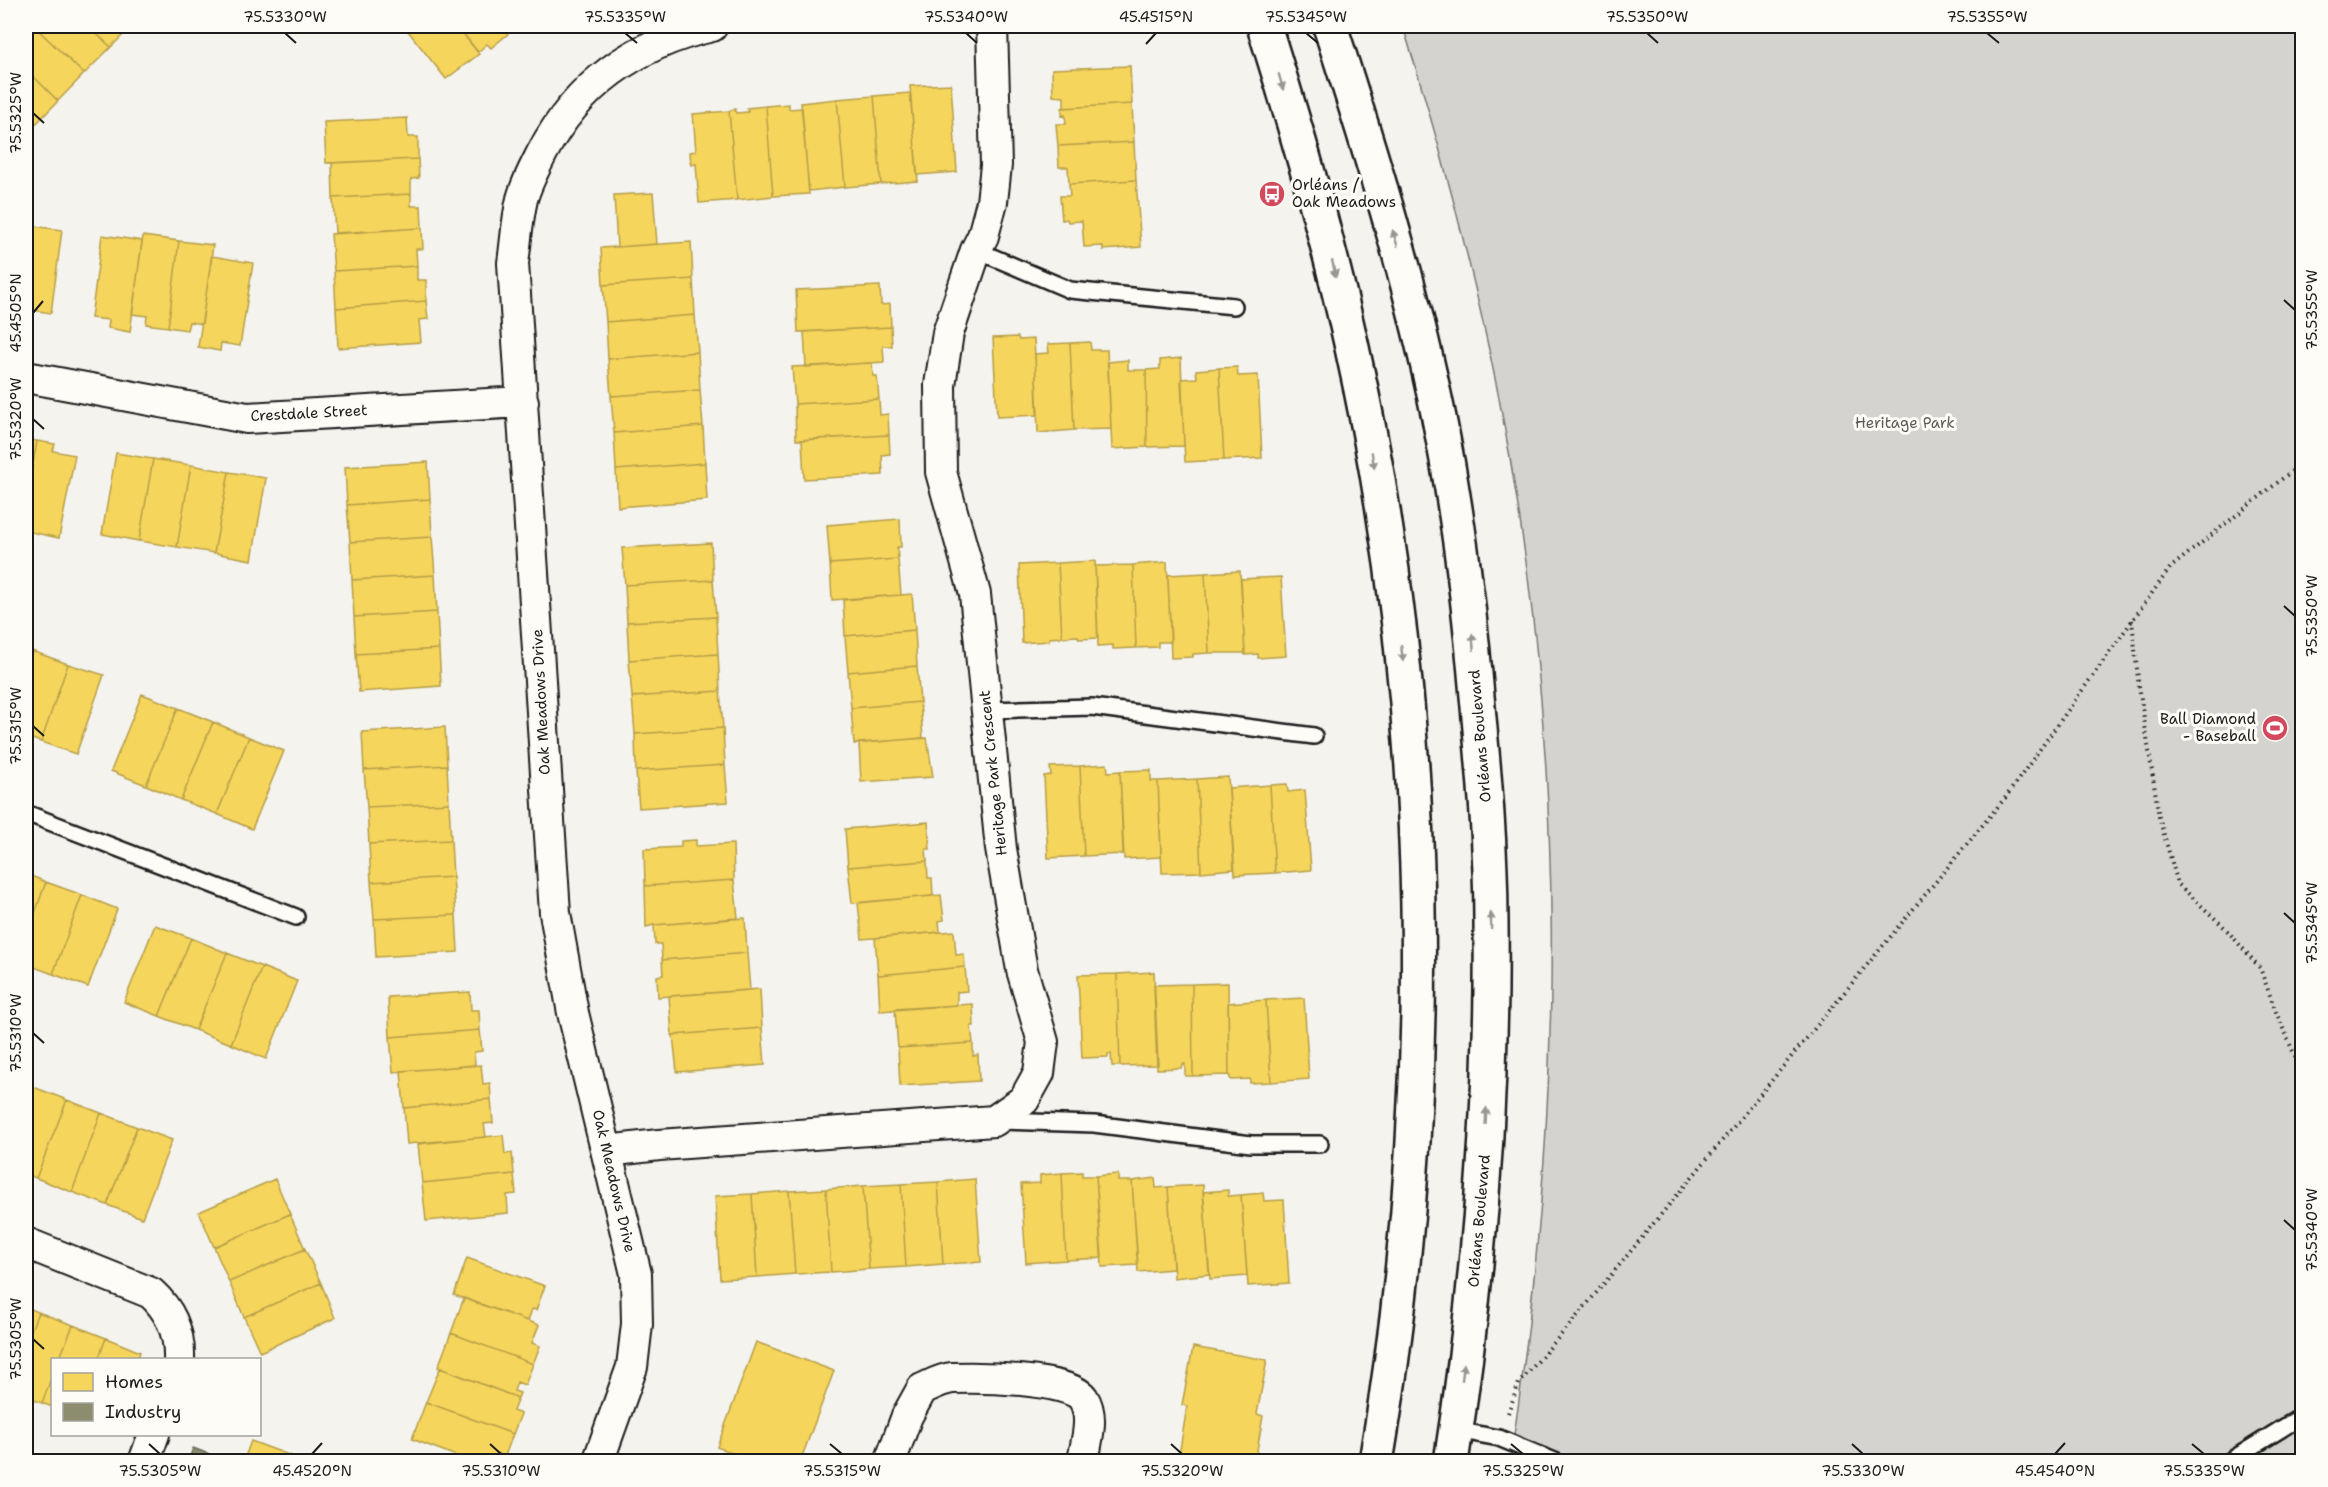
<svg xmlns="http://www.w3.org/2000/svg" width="2328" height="1487" font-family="'Shantell Sans',sans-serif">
	<rect width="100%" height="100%" fill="#f4f3ee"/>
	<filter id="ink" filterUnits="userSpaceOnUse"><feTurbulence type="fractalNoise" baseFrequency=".0167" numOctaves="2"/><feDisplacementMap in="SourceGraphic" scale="12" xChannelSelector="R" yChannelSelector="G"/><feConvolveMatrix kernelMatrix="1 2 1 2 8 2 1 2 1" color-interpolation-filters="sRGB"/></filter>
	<g filter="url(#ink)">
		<path fill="#d4d3cf" stroke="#787876" stroke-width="1.5" d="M1403,26H2302V1461H1510C1566,1108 1568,745 1498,393C1473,269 1441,147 1403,26Z"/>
		<path fill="#f6d55c" stroke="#b59e49" stroke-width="1.5" d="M26,26H34L84,74L58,101L26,69Z
			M34,26H88L111,47L84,74Z
			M88,26H132L111,47Z
			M404,26H457L479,54L446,79Z
			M457,26H501L508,34L491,48L487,44L478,52Z
			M1130,66L1132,104L1064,108V97L1053,96L1052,69Z
			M26,69L58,101L32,128L26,122Z
			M951,84L957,172L917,175L910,86Z
			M910,93L918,181L881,184L874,96Z
			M874,96L881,184L845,187L837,99Z
			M837,99L845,187L809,191L801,103Z
			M789,104V109L802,108L809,194L773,196L766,106Z
			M1132,104L1134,142L1058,146L1056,124H1066L1065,115L1062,116V108Z
			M766,106L773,196L737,200L729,111L735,109L736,113L748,112L747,108Z
			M729,111L737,200L699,203L696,164L691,165L690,152L696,151L693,114Z
			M407,118L408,137H418V159L326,163L324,122Z
			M1134,142L1136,180L1069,184L1068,167H1059L1058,146Z
			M418,159L419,178L411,179V194L333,198L332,163Z
			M1136,180L1141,247L1103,250V246L1084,247L1082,221L1068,222L1067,219L1062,220L1060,196H1070L1069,184Z
			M653,193L657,244L617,247L614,195Z
			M411,194V206H421L422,228L335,233L333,198Z
			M26,225L62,230L51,313L26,309Z
			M422,228L423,249H416L417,266L334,271L331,234Z
			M102,235L142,241L130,332L108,328L109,320L91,318Z
			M143,236L179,241L168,327L146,324L147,316L132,314Z
			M179,241L213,245L202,324L189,322L187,330L168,327Z
			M691,242L693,279L603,285L601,248Z
			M212,256L253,263L240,346L221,343L220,351L198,347Z
			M417,266V280H426V301L336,308L334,271Z
			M693,279L695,315L606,322L603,285Z
			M880,286L881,305L890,304L891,327L798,332L796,290Z
			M426,301L428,319L419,320L421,342L338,348L336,308Z
			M695,315L698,352L608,359L606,322Z
			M891,327L892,346H883L884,362L806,367L804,332Z
			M1018,337L1019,340L1034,339L1038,415L997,417L993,338Z
			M1090,342L1091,350H1107L1111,429L1074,430L1070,343Z
			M1070,343L1074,430L1038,433L1035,354L1049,353L1048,344Z
			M698,352L700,390L611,396L608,359Z
			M1181,358L1184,446L1147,447L1146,370L1160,369V360Z
			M1128,360V370H1146L1147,447L1112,449L1108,362Z
			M872,363L873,376H877L879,399L795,404L792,367Z
			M1237,367L1238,376L1258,375L1262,458L1224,460L1219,368Z
			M1219,368L1224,460L1185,462L1181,379L1197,378L1196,370Z
			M700,390L703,426L614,433L611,396Z
			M879,399L880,415L888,414L889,435L796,440L795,404Z
			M703,426L705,463L616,470L614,433Z
			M889,435L890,454L882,455L883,475L804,479L802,440Z
			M26,439L37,441L26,503Z
			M37,441L55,444L53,451L75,455L59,538L26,531V503Z
			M116,453L153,459L139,541L102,534Z
			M153,459L191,465L177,547L139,541Z
			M428,462L430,499L347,505L345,467Z
			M705,463L707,500L618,507L616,470Z
			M191,465L229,472L214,553L177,547Z
			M229,472L266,478L252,560L214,553Z
			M430,499L432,537L350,542L347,505Z
			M900,519L901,547H897L898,559L830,564L827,525Z
			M432,537L435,575L352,580L350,542Z
			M711,543L713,580L625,585L622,548Z
			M898,559L901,595L832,600L830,564Z
			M1095,561L1098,638L1079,639L1078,636L1062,637L1058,563Z
			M1167,562L1171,642H1158V647L1136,648L1133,565Z
			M1058,563L1062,637L1049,638V641L1022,643L1019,565Z
			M1133,565L1136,648L1113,649V645L1098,646L1095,566Z
			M1240,571L1245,653H1209L1205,573Z
			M1205,573L1209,653L1193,654V657L1171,658L1168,575Z
			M435,575L437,612L354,617L352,580Z
			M1281,577L1286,656L1258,658V654L1245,655L1241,579Z
			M713,580L716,617L627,622L625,585Z
			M912,594L915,630L845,636L843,600Z
			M437,612L439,649L356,654L354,617Z
			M716,617L718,654L629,660L627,622Z
			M915,630L917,666L848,672L845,636Z
			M26,649L32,651L26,671Z
			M439,649L441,686L359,692L356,654Z
			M32,651L68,664L41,742L26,737V671Z
			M718,654L720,691L632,697L629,660Z
			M68,664L104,675L76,754L41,742Z
			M917,666L920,702L851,708L848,672Z
			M720,691L723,728L635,734L632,697Z
			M142,694L178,708L146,785L111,771Z
			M920,702L923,738L854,744L851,708Z
			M178,708L213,722L181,800L146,785Z
			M213,722L249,737L217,814L181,800Z
			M445,727L447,765L364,770L362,732Z
			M723,728L725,765L636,771L635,734Z
			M249,737L284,751L252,829L217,814Z
			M927,738L933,777L861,782L859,743Z
			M1107,764L1108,772L1120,771L1123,854L1084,856L1080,766Z
			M447,765L449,803L367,807L364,770Z
			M725,765L728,802L639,808L636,771Z
			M1080,766L1084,856L1048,858L1044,776L1051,775L1050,767Z
			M1151,770V781H1158L1161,857L1124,859L1120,771Z
			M1228,777L1234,869L1201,872L1197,779Z
			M1197,779L1201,872L1162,873L1158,781Z
			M1287,784L1288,792L1305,790L1311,870L1275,873L1270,785Z
			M1270,785L1275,873L1235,875L1229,788Z
			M449,803L451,840L369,844L367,807Z
			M928,822L930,849H926L927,861L848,867L845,829Z
			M451,840L453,877L371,882L369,844Z
			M696,840V846L733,844L734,880L645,886L644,849L681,847V841Z
			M927,861L928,878H932L933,896L852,903L848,867Z
			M26,874L46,882L26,938Z
			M453,877L456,915L374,919L371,882Z
			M734,880L738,918L654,925L646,927L645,886Z
			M46,882L82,895L53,974L26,964V938Z
			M82,895L117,909L88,987L53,974Z
			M941,895L944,920L939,921L940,932L862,939L858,903Z
			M456,915L458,952L376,957L374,919Z
			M745,918L747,953L662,960L661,944H655L654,925Z
			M155,925L191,938L159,1016L124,1002Z
			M954,931L956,955L964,954L965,967L878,975L875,938Z
			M191,938L227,953L195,1030L159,1016Z
			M227,953L262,967L231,1044L195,1030Z
			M747,953L750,990L658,997L657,976L663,975L662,960Z
			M262,967L297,981L266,1059L231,1044Z
			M965,967L967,991L957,992V1005L880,1011L878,975Z
			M1154,972L1158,1065L1120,1066L1117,974Z
			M1117,974L1120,1066H1112L1111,1054H1108V1057L1082,1058L1078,975Z
			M1228,983L1229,1075L1193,1076L1192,984Z
			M1192,984L1193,1076H1185V1064H1182L1181,1068L1157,1069L1154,985Z
			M760,989L762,1028L672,1035L669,996Z
			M470,992L471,1010H479L480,1030L390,1037L388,997Z
			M1304,998L1309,1079L1271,1082L1266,1000Z
			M1266,1000L1271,1082L1250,1083V1079L1231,1080L1229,1075L1228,1003Z
			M973,1004L974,1026H971L973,1043L898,1048L895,1009Z
			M762,1028L765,1065L677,1072L673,1035Z
			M480,1030L482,1051L474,1052L475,1065L393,1072L390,1037Z
			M973,1043V1056L978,1055L979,1081L900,1086L898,1048Z
			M481,1065L483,1084L490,1083L491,1099L404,1108L401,1071Z
			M31,1086L67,1100L36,1178L26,1174V1102Z
			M491,1099L493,1123L484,1124L486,1137L407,1144L404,1108Z
			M67,1100L101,1113L72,1192L36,1178Z
			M101,1113L137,1127L107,1205L72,1192Z
			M137,1127L172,1140L142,1218L107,1205Z
			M503,1135L505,1154L512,1153L514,1174L422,1183L418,1144Z
			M1082,1172V1176H1096L1102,1258L1066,1260L1062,1173Z
			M1062,1173L1066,1260L1026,1263L1021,1184L1040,1183V1175Z
			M514,1174L516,1194L507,1195L508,1213L426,1221L422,1183Z
			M1118,1174V1181H1132L1138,1265L1102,1267L1096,1176Z
			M1155,1178L1156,1188L1168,1187L1173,1269L1138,1272L1132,1181Z
			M275,1179L290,1214L214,1247L199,1212Z
			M975,1179L981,1262L943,1264L938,1182Z
			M938,1182L943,1264L906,1267L901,1184Z
			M901,1184L906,1267L869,1269L863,1186Z
			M1203,1185L1209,1274L1174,1278L1168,1187Z
			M863,1186L869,1269L831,1272L826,1189Z
			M826,1189L831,1272L795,1274L789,1191Z
			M1228,1190V1196L1241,1195L1247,1276L1210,1279L1203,1192Z
			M789,1191L795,1274L757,1277L752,1194Z
			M1263,1193L1264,1201L1284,1200L1289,1283L1248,1286L1241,1195Z
			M752,1194L757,1277L720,1279L715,1196Z
			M290,1214L305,1249L229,1282L214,1247Z
			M305,1249L321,1283L244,1317L229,1282Z
			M467,1258L545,1286L536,1310L532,1309L528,1321L454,1295Z
			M321,1283L335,1318L260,1352L244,1317Z
			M464,1298L539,1325L532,1343L540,1346L533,1364L451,1333Z
			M26,1307L38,1312L26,1344Z
			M38,1312L73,1325L59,1360H52V1376L42,1403L26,1397V1344Z
			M73,1325L106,1338L98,1360H59Z
			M451,1333L533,1364L525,1385L517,1382L514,1391L520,1393L518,1398L438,1367Z
			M106,1338L140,1352L137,1360H98Z
			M756,1342L834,1371L800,1462H755L717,1447Z
			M1193,1347L1267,1360L1257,1414L1263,1416L1255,1462H1178L1187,1406L1182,1405Z
			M440,1368L518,1398L513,1411L521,1414L513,1434L426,1402Z
			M52,1376V1407L42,1403Z
			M426,1402L513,1434L505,1456L497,1453L493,1462H472L412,1439Z
			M251,1441L286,1454L283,1462H243Z
			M286,1454L306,1462H283Z"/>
		<path fill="#8c8c6e" stroke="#6a6a55" stroke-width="1.5" d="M193,1448L222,1459L223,1456L238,1462H188Z"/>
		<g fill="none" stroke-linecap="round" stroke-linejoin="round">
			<defs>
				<path id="service" d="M976,250L1070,290L1234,306
					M986,710L1092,707L1314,736
					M26,813L296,917
					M1000,1121L1094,1124L1251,1144H1320
					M1456,1430L1499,1438L1557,1462
					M2228,1462L2302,1416"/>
				<path id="minor" d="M26,377L247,418L523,402
					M607,1151L659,1145L994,1121L1024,1100L1039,1073L1043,1042L1022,970L1001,849L975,594L941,472L940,385L948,333L976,250L983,236L992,202L996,165L992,26
					M26,1243L151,1293C171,1311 180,1333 179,1360
					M144,1462L154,1434
					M598,1462L632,1367L637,1324L636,1274L573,1013L555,913L513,263C516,242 517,220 522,199C526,184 535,167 542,153C578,84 637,43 712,26
					M890,1462L907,1416L922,1389C931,1385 942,1379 952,1378C977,1377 1069,1378 1083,1398C1095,1417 1086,1441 1083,1462"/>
				<path id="secondary" d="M1264,26C1297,130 1327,236 1351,343C1433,709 1439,1092 1376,1462
					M1330,26C1371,153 1411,282 1438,413C1457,506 1469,601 1477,696C1484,771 1491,846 1491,922C1493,1102 1479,1283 1451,1462"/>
			</defs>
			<use href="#service" stroke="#1c1c1c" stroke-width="20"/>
			<use href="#minor" stroke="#1c1c1c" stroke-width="34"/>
			<use href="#secondary" stroke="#1c1c1c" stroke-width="38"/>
			<path stroke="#1c1c1c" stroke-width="4" stroke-dasharray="1.5 4.5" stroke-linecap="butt" d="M2132,620L2138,679L2159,817L2178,884L2224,927L2260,968L2276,1012L2302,1072
				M1508,1413L1519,1383L1578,1315L2005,798L2170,568L2302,463"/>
			<use href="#service" stroke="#fdfcf7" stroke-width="15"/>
			<use href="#minor" stroke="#fdfcf7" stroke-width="30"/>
			<use href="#secondary" stroke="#fdfcf7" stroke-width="33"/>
		</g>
		<defs><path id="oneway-solid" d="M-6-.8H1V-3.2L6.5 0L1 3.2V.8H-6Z" transform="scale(1.5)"/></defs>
		<g fill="#989794">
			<use href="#oneway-solid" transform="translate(1281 82) rotate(74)"/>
			<use href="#oneway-solid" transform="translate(1395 238) rotate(-107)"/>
			<use href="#oneway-solid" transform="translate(1334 269) rotate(77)"/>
			<use href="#oneway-solid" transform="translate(1373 460) rotate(81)"/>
			<use href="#oneway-solid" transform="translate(1473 642) rotate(-95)"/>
			<use href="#oneway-solid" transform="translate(1402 653) rotate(83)"/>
			<use href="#oneway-solid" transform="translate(1491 921) rotate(-91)"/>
			<use href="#oneway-solid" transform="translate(1486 1116) rotate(-87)"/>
			<use href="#oneway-solid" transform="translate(1463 1372) rotate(-83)"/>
		</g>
	</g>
	<path fill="none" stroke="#1c1c1c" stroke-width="2" d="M285,33L296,43M625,33L637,43M966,33L977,43M1306,33L1318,43M1647,33L1658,43M1987,33L1999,43M1146,44L1156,33M33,113L44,123M2284,300L2295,310M33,313L43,301M33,419L44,429M2284,606L2295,616M33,726L44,736M2284,913L2295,923M33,1033L44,1043M2284,1220L2295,1230M33,1339L44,1349M149,1444L160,1454M490,1444L501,1454M830,1444L842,1454M1171,1444L1182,1454M1511,1444L1523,1454M1852,1444L1863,1454M2192,1444L2204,1454M312,1454L322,1443M2055,1454L2065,1443"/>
	<defs>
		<symbol id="bus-disc" viewBox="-11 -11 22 22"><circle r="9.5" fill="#d1495b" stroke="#fdfcf7"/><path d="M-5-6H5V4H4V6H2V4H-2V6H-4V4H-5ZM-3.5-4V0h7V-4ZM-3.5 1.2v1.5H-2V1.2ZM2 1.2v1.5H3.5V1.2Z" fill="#fff"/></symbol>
		<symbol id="stadium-disc" viewBox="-11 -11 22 22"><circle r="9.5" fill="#d1495b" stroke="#fdfcf7"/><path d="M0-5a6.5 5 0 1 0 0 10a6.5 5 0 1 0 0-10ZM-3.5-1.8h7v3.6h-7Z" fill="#fff"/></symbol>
	</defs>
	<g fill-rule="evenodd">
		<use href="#bus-disc" x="1257" y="179" width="30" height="30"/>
		<use href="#stadium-disc" x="2260" y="713" width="30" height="30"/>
	</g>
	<g text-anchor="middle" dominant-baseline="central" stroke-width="6" stroke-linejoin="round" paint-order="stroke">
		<g font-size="15" fill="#1c1c1c" stroke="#fdfcf7" text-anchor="start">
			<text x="1292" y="185">Orléans /<tspan x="1292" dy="17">Oak Meadows</tspan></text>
			<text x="2256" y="719" text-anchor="end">Ball Diamond<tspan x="2256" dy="17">- Baseball</tspan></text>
		</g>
		<g font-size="15" fill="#1c1c1c" stroke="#fdfcf7">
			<text transform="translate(309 413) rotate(-3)">Crestdale Street</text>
			<text transform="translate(541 702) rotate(-93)">Oak Meadows Drive</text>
			<text transform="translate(1480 736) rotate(-95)">Orléans Boulevard</text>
			<text transform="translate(993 773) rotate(-96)">Heritage Park Crescent</text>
			<text transform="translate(614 1181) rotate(77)">Oak Meadows Drive</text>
			<text transform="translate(1479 1221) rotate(-85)">Orléans Boulevard</text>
		</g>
		<g font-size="15" fill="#5c5c5b" stroke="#fdfcf7">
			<text x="1905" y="423">Heritage Park</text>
		</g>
	</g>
	<rect width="2328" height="1487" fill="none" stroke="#fdfcf7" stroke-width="66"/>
	<rect x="51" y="1358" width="210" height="78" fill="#fdfcf7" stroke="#a3a29f" stroke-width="1.5"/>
	<rect x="63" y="1373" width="30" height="18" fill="#f6d55c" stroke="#a3a29f" stroke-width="1.5"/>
	<text x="105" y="1388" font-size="18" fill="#1c1c1c">Homes</text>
	<rect x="63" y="1403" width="30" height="18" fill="#8c8c6e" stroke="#a3a29f" stroke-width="1.5"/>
	<text x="105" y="1418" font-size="18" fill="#1c1c1c">Industry</text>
	<rect x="33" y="33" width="2262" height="1421" fill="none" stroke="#1c1c1c" stroke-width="2"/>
	<g font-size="15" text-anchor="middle" fill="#1c1c1c">
		<text x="285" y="22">75.5330°W</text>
		<text x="625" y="22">75.5335°W</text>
		<text x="966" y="22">75.5340°W</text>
		<text x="1156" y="22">45.4515°N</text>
		<text x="1306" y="22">75.5345°W</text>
		<text x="1647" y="22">75.5350°W</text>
		<text x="1987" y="22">75.5355°W</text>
		<text transform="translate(16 113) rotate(-90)" y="5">75.5325°W</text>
		<text transform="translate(2312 310) rotate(-90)" y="5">75.5355°W</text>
		<text transform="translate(16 313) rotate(-90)" y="5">45.4505°N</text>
		<text transform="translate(16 419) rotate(-90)" y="5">75.5320°W</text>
		<text transform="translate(2312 616) rotate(-90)" y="5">75.5350°W</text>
		<text transform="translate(16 726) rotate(-90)" y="5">75.5315°W</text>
		<text transform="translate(2312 923) rotate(-90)" y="5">75.5345°W</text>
		<text transform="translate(16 1033) rotate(-90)" y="5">75.5310°W</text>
		<text transform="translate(2312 1230) rotate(-90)" y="5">75.5340°W</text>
		<text transform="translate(16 1339) rotate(-90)" y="5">75.5305°W</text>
		<text x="160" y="1476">75.5305°W</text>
		<text x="312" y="1476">45.4520°N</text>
		<text x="501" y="1476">75.5310°W</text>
		<text x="842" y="1476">75.5315°W</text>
		<text x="1182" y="1476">75.5320°W</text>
		<text x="1523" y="1476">75.5325°W</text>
		<text x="1863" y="1476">75.5330°W</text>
		<text x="2055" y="1476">45.4540°N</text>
		<text x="2204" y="1476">75.5335°W</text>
	</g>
</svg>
